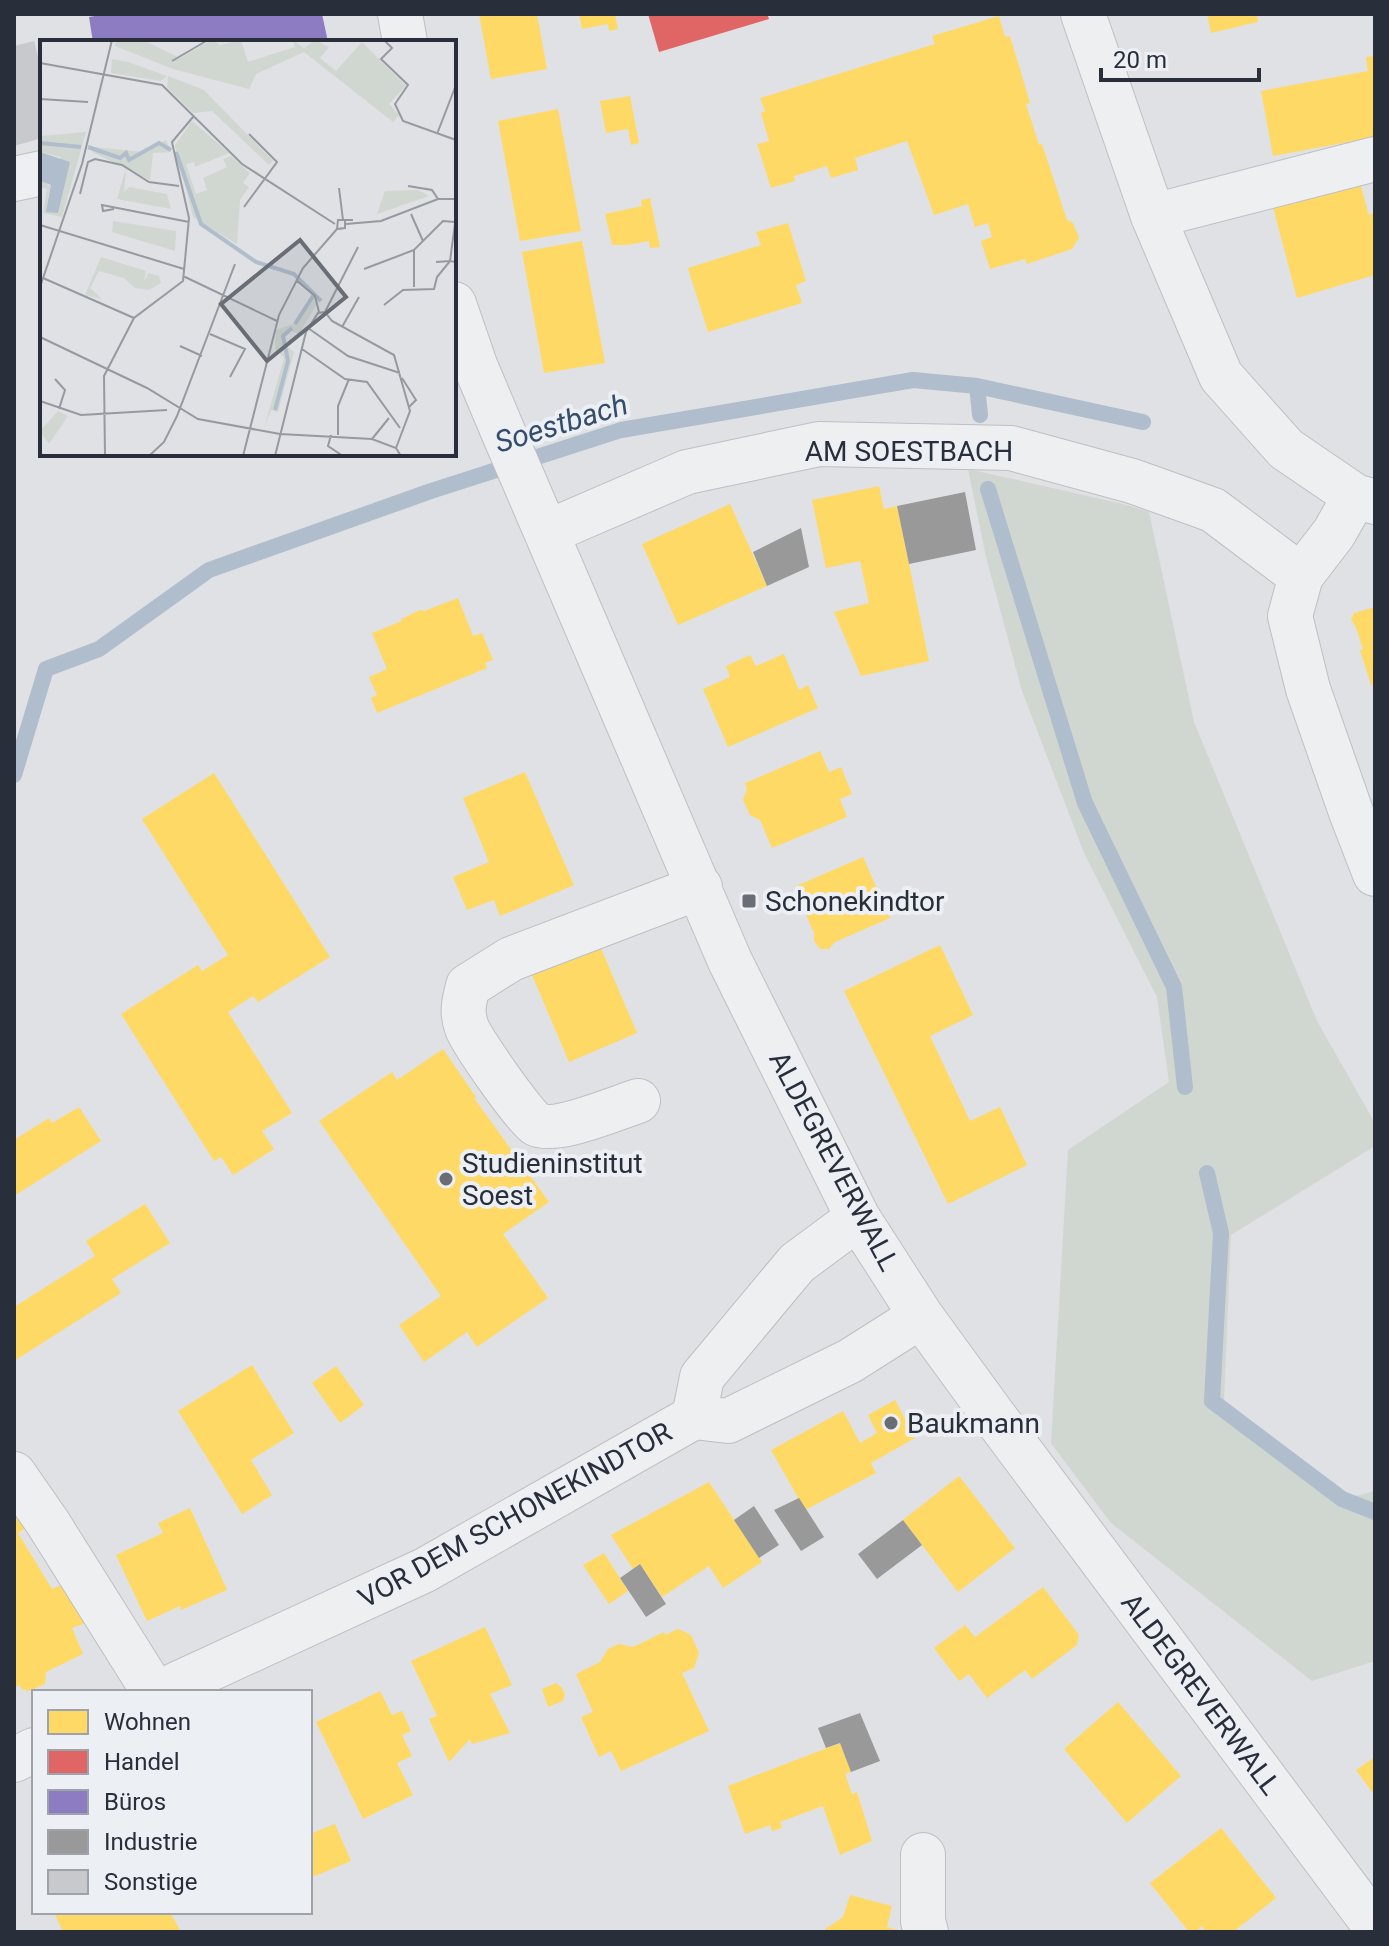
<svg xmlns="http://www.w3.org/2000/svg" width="1389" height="1946" font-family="Roboto,sans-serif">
	<rect width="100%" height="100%" fill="#dfe1e4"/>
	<path fill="#d0d7d0" d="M968,469L1127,505L1149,512L1194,722L1317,1021L1375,1123V1146L1231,1235L1224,1401L1348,1498L1375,1491V1661L1312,1681L1111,1523L1051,1443L1068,1150L1169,1082L1157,997L1084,853L1022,691L986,557Z"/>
	<path fill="#ffd966" d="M479,14H537L547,69L491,79Z
		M579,14H615L618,29L609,31L608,24L582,29Z
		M1207,14H1257L1258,22L1211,33Z
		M999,16L1005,37L1010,36L1030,103L1026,104L1039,145L1042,144L1067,220L1073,223L1079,238L1072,249L1027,264L1025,259L990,269L981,241L992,237L988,223L975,227L968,204L934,215L907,141L855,158L858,170L831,178L827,166L794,176L795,181L771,188L757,144L769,141L761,113L765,111L760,98L935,44L932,36Z
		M1375,56V137L1273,156L1261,91L1368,71L1366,57Z
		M630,96L639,143L631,145L628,129L606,133L600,101Z
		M558,109L581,231L520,241L498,121Z
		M1358,176L1369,215L1375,213V275L1297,298L1272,203Z
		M650,198L660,247L650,248L649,241L627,245H612L605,214L642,206L641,200Z
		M788,223L806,281L796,285L802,303L708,332L688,268L761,245L756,232Z
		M582,241L605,363L544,373L522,252Z
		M879,486L884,509L897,506L929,661L861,676L834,612L869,603L860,561L826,568L812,500Z
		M730,504L767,586L678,625L642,544Z
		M458,598L473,636L482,633L493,660L485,663L487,668L377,713L371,698L377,695L369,677L387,669L372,633L402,621L401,619L420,610L424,611Z
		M1375,607V684L1371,685L1360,650H1363L1357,630L1351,619L1354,613Z
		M784,654L799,690L808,685L818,708L728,747L703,689L730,677L726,666L750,655L756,666Z
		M820,751L829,772L841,767L852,794L840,799L847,817L772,848L760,820L750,815L743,800L747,789L745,783Z
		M525,772L574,885L500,916L494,900L467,910L453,877L489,862L463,798Z
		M214,773L330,957L258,1002L253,996L228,1012L292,1113L262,1131L274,1149L233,1175L221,1157L214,1161L121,1014L198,965L202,971L228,955L142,819Z
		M863,857L890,918L835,942L829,949H820L814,941V933L794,887Z
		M940,945L973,1015L930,1036L970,1121L1000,1107L1027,1165L948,1204L844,991Z
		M600,946L637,1033L569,1062L532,975Z
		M443,1049L476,1097L474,1098L549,1202L503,1234L548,1298L477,1347L467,1332L424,1362L399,1325L441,1296L319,1121L392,1072L397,1080Z
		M79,1107L101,1141L14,1196V1140L49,1118L52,1123Z
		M145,1204L170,1243L112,1279L121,1293L14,1361V1307L95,1256L86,1241Z
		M252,1365L294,1433L251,1460L272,1495L242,1514L178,1411Z
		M336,1366L364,1405L340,1423L312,1383Z
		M895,1400L915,1438L871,1463L876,1473L805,1510L771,1450L843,1411L860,1443L877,1433L868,1415Z
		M959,1476L1015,1548L958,1592L903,1520Z
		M709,1482L762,1562L723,1588L709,1566L662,1597L640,1564L633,1569L611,1535Z
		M14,1503L29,1525L18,1533L52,1589L67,1582L88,1622L72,1628L83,1654L46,1672L45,1684L29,1691L22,1689L19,1685L14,1688Z
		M190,1508L227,1590L181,1610L180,1606L147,1621L116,1555L163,1533L158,1523Z
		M604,1553L628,1591L609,1604L583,1565Z
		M1043,1587L1079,1635L1077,1645L1032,1679L1025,1670L987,1698L969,1674L959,1681L934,1648L965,1625L975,1637Z
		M485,1627L512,1685L490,1694L510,1733L472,1744L470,1739L449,1762L429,1719L437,1716L411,1661Z
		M678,1629L691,1635L699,1653L694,1668L682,1673L709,1731L621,1771L611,1751L599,1757L581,1717L593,1712L576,1674L600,1662L608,1649L619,1644L633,1647L664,1632L665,1635Z
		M556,1683L562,1688L565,1695L563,1701L548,1707L542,1689Z
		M380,1691L392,1715L402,1711L411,1731L402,1735L412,1756L397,1763L413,1795L363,1819L316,1722Z
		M1118,1702L1181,1776L1127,1823L1064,1749Z
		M840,1743L851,1772L845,1774L852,1794L857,1792L872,1841L840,1855L823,1806L780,1822L782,1828L772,1831L770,1825L745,1834L728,1786Z
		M1375,1757V1796L1356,1770Z
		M335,1824L351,1861L310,1878V1834Z
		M1221,1828L1276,1898L1233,1932H1206L1202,1926L1195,1932H1189L1150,1883Z
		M850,1895L892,1906L887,1927L904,1932H827L825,1929L843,1917Z
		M54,1912H170L181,1932H63Z"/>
	<path fill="#e06666" d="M648,14H767L769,19L659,52Z"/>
	<path fill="#8e7cc3" d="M107,14H322L328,42H93L89,17Z"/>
	<path fill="#999" d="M965,492L976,550L909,564L897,506Z
		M801,528L809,567L767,586L753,552Z
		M799,1498L824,1537L801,1551L774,1510Z
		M754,1506L779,1545L759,1558L734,1520Z
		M903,1520L922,1545L877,1579L858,1554Z
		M640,1564L666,1604L646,1617L620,1578Z
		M860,1713L880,1761L851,1772L840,1743L826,1748L818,1728Z"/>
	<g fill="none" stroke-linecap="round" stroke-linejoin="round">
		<path stroke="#afbdcd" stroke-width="16" d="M977,386L980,415
			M988,489L1085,803L1174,987L1185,1087
			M14,775L46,669L99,649L209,570L431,491L621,430L913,380L977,386L1143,422
			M1207,1173L1221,1233L1212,1401L1342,1499L1375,1512"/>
	</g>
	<path fill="#c7c9cc" d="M34,41L42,73V138L14,146V46Z"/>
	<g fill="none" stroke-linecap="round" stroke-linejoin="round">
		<defs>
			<path id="minor" d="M400,14L405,42
				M1083,14L1153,216L1221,376L1286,449L1355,496L1375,502
				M14,179L42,173
				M1153,216L1375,159
				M454,304L475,365L504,434L730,961L858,1218L921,1316L988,1408L1375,1926
				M1355,496L1334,533L1301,576L1290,616L1308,689L1351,812L1375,874
				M548,532L687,472L819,444L1011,448L1132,481L1213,510L1301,576
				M638,1101C616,1108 556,1134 536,1124C526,1119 471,1040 467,1028C461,1013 464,1002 468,986L511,959L700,887
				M694,1417L702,1377L797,1263L858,1218
				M14,1474L48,1523L154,1692
				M160,1692L425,1570L694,1417L728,1421L850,1361L921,1316
				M14,1760L34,1750
				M923,1855V1921L926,1932"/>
		</defs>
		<use href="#minor" stroke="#bdbfc2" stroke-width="46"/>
		<use href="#minor" stroke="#eeeff0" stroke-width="44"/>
	</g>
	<g fill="#686d76" stroke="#eceff4" stroke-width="3">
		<rect x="741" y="893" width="16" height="16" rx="4"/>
		<circle cx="446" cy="1179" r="8"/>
		<circle cx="891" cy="1423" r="8"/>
	</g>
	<g text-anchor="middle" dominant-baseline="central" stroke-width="8" stroke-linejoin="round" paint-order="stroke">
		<g font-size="28" fill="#282f3b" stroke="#eceff4">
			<text x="909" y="451">AM SOESTBACH</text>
			<text transform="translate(834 1161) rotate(62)">ALDEGREVERWALL</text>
			<text transform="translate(515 1515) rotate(-29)">VOR DEM SCHONEKINDTOR</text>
			<text transform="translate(1201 1694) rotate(53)">ALDEGREVERWALL</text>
		</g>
		<g font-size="28" fill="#282f3b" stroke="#eceff4" text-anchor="start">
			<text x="765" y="901">Schonekindtor</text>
			<text x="462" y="1163">Studieninstitut<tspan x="462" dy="32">Soest</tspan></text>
			<text x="907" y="1423">Baukmann</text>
		</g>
		<g font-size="30" font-style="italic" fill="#354d6b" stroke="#eceff4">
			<text transform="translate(561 423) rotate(-17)">Soestbach</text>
		</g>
	</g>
	<g transform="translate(40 40)">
		<rect width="416" height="416" fill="#dfe1e4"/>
		<path d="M76,0H103L140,18L172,0L180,5L201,0L208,22L255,7L253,0L264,8L275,0L289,7L280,18L296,31L322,2L366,46L349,64L359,75L353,82L264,12L216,34L209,49L133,29L75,6ZM72,19L88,22L127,36L121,41L71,33ZM128,36L164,50L233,121L229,125L172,71L153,73L127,47ZM152,81L189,113L155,127L154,122L146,124L156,154L167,150L163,138L187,127L183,119L191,116L210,133L203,143L209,147L200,160L197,204L153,177L135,105ZM46,92L22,177L3,173L7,149L0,147V141L11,146L6,166L21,117L0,112V96ZM126,100L131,112L113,113L110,140L52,112L54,107L104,112ZM86,128L84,152L89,147L127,154L131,169L77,159ZM378,150L389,156L337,174L345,151ZM73,181L136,191L135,211L72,192ZM61,217L106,231L104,241L109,233L119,236L121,243L109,250L95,248L84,238L59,231L50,248L62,259L45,255ZM273,255L277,264L259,294L250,291L243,296L244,304L254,312L238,372L231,370L224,388L244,318L235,309L236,290L255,283ZM18,371L28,376L9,404L0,391Z" fill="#d0d7d0"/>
		<path d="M0,112L30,122L18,173L6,172L11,145L0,141Z" fill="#afbdcd"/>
		<path fill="none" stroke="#afbdcd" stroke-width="4" d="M0,103L41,107M48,107L80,118L86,113L89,120L119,103L131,110M136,112L161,184L216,222L254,234L281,261M255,284L273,256M235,370L248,321L243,296L252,288"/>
		<path fill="none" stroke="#969aa0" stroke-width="2" d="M344,0L352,8L341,19L368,45L355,64L363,81L416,100M132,21L168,0M0,23L122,45L202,124L295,184M0,59L48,62M397,94L416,45M368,146L392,150L398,159M299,148L303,180M40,154L48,122L55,119L82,125L109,142L139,146M204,167L237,122L209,94M74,169L63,171L62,165L149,182M371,174L383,201M305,181V188L297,189L298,180H313M306,184L341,181L398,159H416M0,185L144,229M374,210V247M396,222L410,221L416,176M324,229L374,210L403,181L415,182M143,236L237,281M3,238L94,278M256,240L275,256L279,272M0,247L42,124L72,0M344,265L363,250L394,249L397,237L410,221L416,222M285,272L292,281L354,315L370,371L356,408M285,272L318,207M302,287L319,257M268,288L308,316L360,333M170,294L205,309L190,337M0,297L107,348L158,379L240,394L332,399L356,408L361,416M140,306L162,316M262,309L305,339L327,342L360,388M362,338L376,360L369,367M15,339L25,350L19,369M0,361L41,375L127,370M291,395L288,406L303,416M298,395V366L309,339M332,399L349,378M65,416L64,336L94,278L143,241L149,178L132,102L153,77M109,416L124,402L137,376L195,224M203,416L239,275L263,228L297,189M235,416L266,292L278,273L285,272"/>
		<path fill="#686d76" fill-opacity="0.15" stroke="#686d76" stroke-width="4" d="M260,200L306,257L227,321L181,264Z"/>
		<rect width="416" height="416" fill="none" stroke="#282f3b" stroke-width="4"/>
	</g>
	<rect width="1389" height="1946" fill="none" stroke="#282f3b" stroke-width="32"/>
	<rect x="32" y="1690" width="280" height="224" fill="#eceff4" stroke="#9ea2aa" stroke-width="2"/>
	<rect x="48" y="1710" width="40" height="24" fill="#ffd966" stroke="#9ea2aa" stroke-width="2"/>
	<text x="104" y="1730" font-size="24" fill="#282f3b">Wohnen</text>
	<rect x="48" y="1750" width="40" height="24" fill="#e06666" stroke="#9ea2aa" stroke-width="2"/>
	<text x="104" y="1770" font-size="24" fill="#282f3b">Handel</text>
	<rect x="48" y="1790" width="40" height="24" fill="#8e7cc3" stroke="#9ea2aa" stroke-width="2"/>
	<text x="104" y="1810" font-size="24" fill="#282f3b">Büros</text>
	<rect x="48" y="1830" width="40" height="24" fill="#999999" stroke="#9ea2aa" stroke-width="2"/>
	<text x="104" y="1850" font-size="24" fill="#282f3b">Industrie</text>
	<rect x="48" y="1870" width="40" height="24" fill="#c7c9cc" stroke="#9ea2aa" stroke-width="2"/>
	<text x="104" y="1890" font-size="24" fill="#282f3b">Sonstige</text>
	<path d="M1101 68v12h158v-12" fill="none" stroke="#282f3b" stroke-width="4"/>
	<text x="1113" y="68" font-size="24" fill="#282f3b" stroke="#eceff4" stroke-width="6" paint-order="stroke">20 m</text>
</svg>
